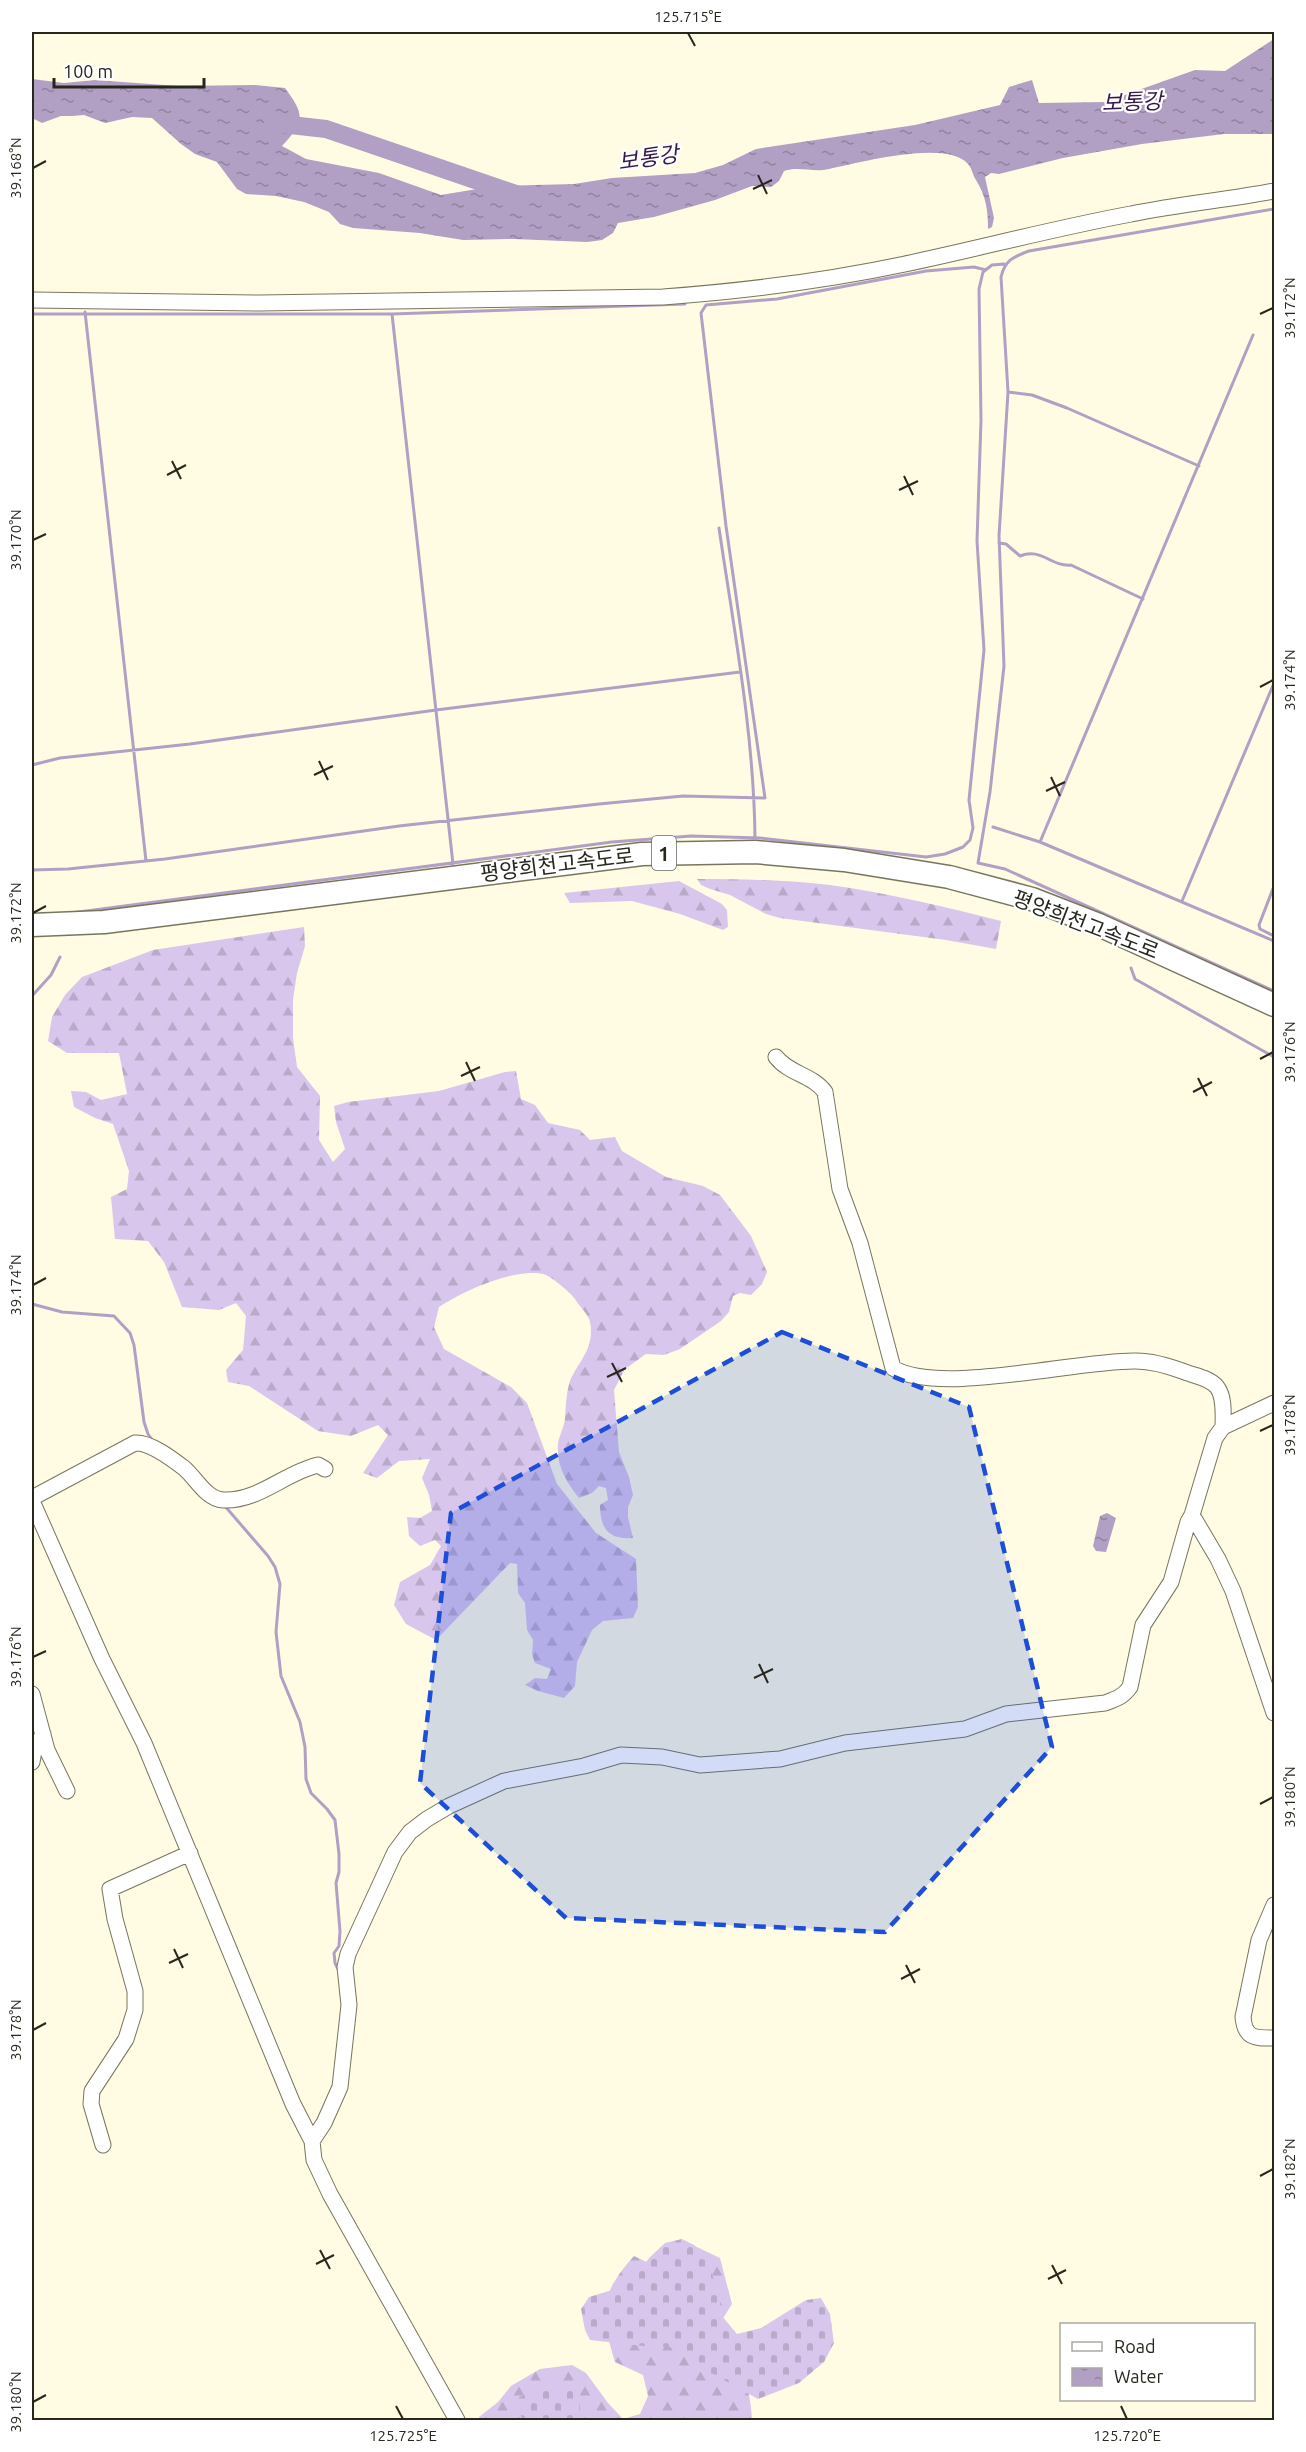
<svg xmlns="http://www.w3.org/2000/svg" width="1306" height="2452" font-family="Ubuntu,'Noto Sans KR',sans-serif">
	<defs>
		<pattern id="forest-firs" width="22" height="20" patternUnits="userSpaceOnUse" patternTransform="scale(1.5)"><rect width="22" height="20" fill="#d9c6ec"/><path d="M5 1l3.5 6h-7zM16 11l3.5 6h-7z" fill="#baaaca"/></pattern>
		<pattern id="cemetery-stones" width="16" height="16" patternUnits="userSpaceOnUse" patternTransform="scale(1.5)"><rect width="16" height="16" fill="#d9c6ec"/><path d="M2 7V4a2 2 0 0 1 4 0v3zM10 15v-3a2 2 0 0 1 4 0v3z" fill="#baaaca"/></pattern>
		<pattern id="water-ripples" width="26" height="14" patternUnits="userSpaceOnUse" patternTransform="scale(1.5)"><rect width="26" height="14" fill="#b29fc4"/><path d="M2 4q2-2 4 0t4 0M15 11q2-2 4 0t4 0" fill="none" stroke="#91829f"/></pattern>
	</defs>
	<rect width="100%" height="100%" fill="#fffce3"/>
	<path fill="url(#forest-firs)" d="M697,879C741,879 786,880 830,885C888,893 945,907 1001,921L996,949L946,940L780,918L766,914L730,895L710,889L701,885Z
		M679,881L722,904L727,910L728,927L723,930L680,914L632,901L570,903L564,893Z
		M304,927L305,946L297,973L293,1000V1038L297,1067L320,1096L319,1140L333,1162L345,1149L336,1122L334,1106L348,1102L439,1091L505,1072L516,1071L521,1099L535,1105L548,1123L580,1130L590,1140L615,1137L622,1151L666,1177L703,1186L720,1195L751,1236L767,1272L762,1284L751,1295L740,1293L733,1296L729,1312L721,1321L680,1349L664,1355L646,1354L625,1369L614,1390L619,1452L629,1477L633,1495L628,1507V1517L633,1538C608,1540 600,1528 600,1505L608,1500L606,1488L599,1486L592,1493L579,1498C566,1482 556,1465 558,1444C559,1435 565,1426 565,1417C566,1405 566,1394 570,1381C579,1360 595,1349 590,1322C589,1315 579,1306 575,1299C571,1293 550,1275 543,1274C514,1268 463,1291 439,1307L434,1327L444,1349L511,1387L527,1403L557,1484L596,1533L636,1559L638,1607L633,1618L603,1621L592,1630L577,1662L575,1686L564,1698L538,1691L525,1685L535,1678L547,1679L551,1669L535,1663L532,1654L533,1640L527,1630L525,1603L518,1593L517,1564L510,1563L436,1640L406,1624L394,1605L400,1582L430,1565L441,1546L435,1540L420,1546L409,1536L407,1517L420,1518L432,1511L429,1495L422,1478L430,1459L399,1461L377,1478L363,1473L388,1435L378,1425L351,1436L318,1431L249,1386L228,1382L226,1370L243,1350L246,1316L236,1303L219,1310L182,1307L164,1262L148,1241L115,1239L111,1197L127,1189L129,1171L113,1124L95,1118L74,1107L71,1091L86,1092L101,1100L127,1094L119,1053H67L48,1041L52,1017L65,995L82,977L153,950Z
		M680,2239L720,2258L732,2304L722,2320C736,2353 751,2384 752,2420H480L479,2417L498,2402L511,2386L540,2369L572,2365L586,2373L608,2403L623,2419L640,2414L648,2396L643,2375L615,2362C600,2313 599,2295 634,2256L661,2269Z"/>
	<path fill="url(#cemetery-stones)" d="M682,2239L694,2245L704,2254L718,2290L722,2316L737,2334L761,2328L806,2300L821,2298L830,2314L834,2343L824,2362L799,2383L758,2399L695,2364L671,2347L644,2346L590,2340L585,2330L581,2309L589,2297L609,2291L634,2277L650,2257L665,2243Z
		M551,2386L579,2393L580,2415L573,2420H526L521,2417L516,2398Z"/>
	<path fill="url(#water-ripples)" d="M1274,39V134H1224L1142,144L1063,158L999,174L991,173L985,177L994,218L992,227L988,229C988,210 986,196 976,180C973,176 972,168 968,164C946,139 859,163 829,169C813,173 800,166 784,171L779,181L771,187L752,186L715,200L654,217L618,223L613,233L602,240L587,242L514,239L463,240L420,233L353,228L340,224L329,212L304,202L276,196L246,194L237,189L217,162L195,154L181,144L152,118L132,117L105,123L84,115L72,116H61L42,123L32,118V79L64,83L95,80L178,86L255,85L285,88C305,115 305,121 282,146L306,159L379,173L441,195L495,186L574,184L612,178L695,173L723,165L756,149L915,125L1000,105L1009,87L1032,80L1039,103L1105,102L1195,70L1225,71Z
		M1107,1513L1116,1518L1106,1552L1096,1551L1093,1546L1100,1516Z"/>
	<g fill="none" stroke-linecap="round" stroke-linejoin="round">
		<path stroke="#b29fc4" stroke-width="3" d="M1274,209L1029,251C1013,257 1005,260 1001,277L1008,392L999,536L1004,666L990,792L978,863L1005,869L1274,991
			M85,312L146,861
			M32,314H392L685,304
			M392,314L453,864
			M1008,392L1032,395L1067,408L1199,466
			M719,528C734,630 754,734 755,838
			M999,543L1006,544L1020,556C1041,547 1051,567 1071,565L1143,599
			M32,765L60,758L190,744L436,710L740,672
			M993,827L1040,842L1274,941
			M1040,842L1253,335
			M32,870L68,869L165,859L399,826L599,804L683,796L765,798L726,526L701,313L706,305L777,299L926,271L974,267L986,270
			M1274,886L1259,925L1260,929L1274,936
			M1182,901L1274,683
			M71,913L612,842L691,836L760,838L926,857L945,854L963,847L970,840L973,828L969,800L984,650L977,541L981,420L979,289L983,272L992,265L1004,264
			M1131,968L1135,979L1274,1057
			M32,996L51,975L60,957
			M32,1304L62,1312L114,1316L130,1333L134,1345L144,1422L148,1434L153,1441
			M224,1505L268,1556L275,1567L280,1584L276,1632L281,1676L300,1722L305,1747L306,1779L311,1793L327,1809L335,1820L339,1854V1872L336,1883L340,1931L339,1946L334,1953L335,1963L339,1971"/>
		<path stroke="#b29fc4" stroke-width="18" d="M273,123L326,129L516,194"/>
		<defs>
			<path id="minor" d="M32,300L260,303L663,297C744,291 825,281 905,264C981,248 1055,228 1131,214C1179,204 1227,200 1274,191
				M776,1057C789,1074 813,1075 825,1092L840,1189L860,1243L893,1368C939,1396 1077,1360 1136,1361C1153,1361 1169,1366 1185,1372C1195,1376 1210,1378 1217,1387C1225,1397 1223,1416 1223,1427
				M1274,1403L1223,1427L1215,1438L1192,1515L1218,1559L1233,1591L1274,1713
				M32,1498L135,1443C150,1442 171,1458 184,1468C196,1478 206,1499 223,1500C258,1502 284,1473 318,1465L325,1469
				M32,1501L102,1659L144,1743L293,2104L312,2141L314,2160L330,2194L457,2420
				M32,1694L47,1750L67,1791
				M32,1762L34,1751L43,1734
				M1274,1905L1259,1940L1243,2017C1245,2039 1255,2038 1274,2038
				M312,2141L324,2123L340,2087L349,2005L345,1967L348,1954L395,1852L410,1832L427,1819L449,1806L504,1781L584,1766L621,1755L662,1757L700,1765L780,1759L845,1743L965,1729L1006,1714L1105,1703C1116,1699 1123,1697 1130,1687L1143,1625L1171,1582L1188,1522L1192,1515
				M103,2145L91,2104L92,2091L126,2039L135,2010V1991L115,1919L110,1889L190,1853"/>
			<path id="highway" d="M32,925L104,922L642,854L755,852L844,860L949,877L1032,899L1099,925L1274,1005"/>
		</defs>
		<use href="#minor" stroke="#78755f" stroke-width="17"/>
		<use href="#highway" stroke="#78755f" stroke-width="25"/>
		<use href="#minor" stroke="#fff" stroke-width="15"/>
		<use href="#highway" stroke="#fff" stroke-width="22"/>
	</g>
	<path fill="#1d4ed8" fill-opacity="0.2" stroke="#1d4ed8" stroke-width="4.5" stroke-dasharray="12 8" stroke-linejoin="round" d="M782,1332L969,1407L1052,1747L885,1932L566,1918L420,1783L451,1513Z"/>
	<path fill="none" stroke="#28271e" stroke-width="2" d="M688,33L695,46M33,168L46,161M758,175L767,194M753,189L772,180M1260,314L1273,308M172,461L181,479M167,475L186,465M904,476L913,495M899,490L918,481M33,540L46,534M1260,687L1273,680M319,761L328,780M314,775L333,766M1051,777L1060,796M1046,791L1065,782M33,913L46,906M1260,1059L1273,1052M466,1062L475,1081M461,1076L480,1067M1198,1078L1207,1096M1193,1092L1212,1082M33,1285L46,1278M612,1363L622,1382M607,1377L626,1368M1260,1431L1273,1425M33,1657L46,1651M759,1664L768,1683M754,1678L773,1669M1260,1804L1273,1797M174,1949L183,1968M169,1963L188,1954M906,1965L915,1983M901,1979L920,1969M33,2030L46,2023M1260,2176L1273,2169M320,2250L330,2269M316,2264L334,2255M1052,2265L1062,2284M1048,2279L1066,2270M33,2402L46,2395M396,2406L403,2419M1121,2406L1127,2419"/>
	<g text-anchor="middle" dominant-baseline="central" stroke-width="4.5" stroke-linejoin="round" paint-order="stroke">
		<rect fill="#fff" stroke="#686862" stroke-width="1.5" x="652" y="836" width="24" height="34" rx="4.5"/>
		<g font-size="20" font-weight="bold" fill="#28271e">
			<text x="664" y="853">1</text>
		</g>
		<g font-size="21" fill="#28271e" stroke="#fff">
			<text transform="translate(557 864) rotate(-7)">평양희천고속도로</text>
			<text transform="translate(1086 924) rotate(21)">평양희천고속도로</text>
		</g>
		<g font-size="22" font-style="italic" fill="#351a49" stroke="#fff">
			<text transform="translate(1132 101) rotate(-2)">보통강</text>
			<text transform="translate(648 157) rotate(-8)">보통강</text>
		</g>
	</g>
	<rect width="1306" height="2452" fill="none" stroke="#ffffff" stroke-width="66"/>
	<rect x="1060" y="2323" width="195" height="78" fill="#ffffff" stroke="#a9a9a5" stroke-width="1.5"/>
	<rect x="1072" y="2342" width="30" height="9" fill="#ffffff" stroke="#a9a9a5" stroke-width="1.5"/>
	<text x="1114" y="2353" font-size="18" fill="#28271e">Road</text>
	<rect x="1072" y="2368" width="30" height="18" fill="url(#water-ripples)" stroke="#a9a9a5" stroke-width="1.5"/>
	<text x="1114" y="2383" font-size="18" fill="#28271e">Water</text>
	<path d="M54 78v9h150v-9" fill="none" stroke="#28271e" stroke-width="3"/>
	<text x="63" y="78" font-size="18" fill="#28271e" stroke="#ffffff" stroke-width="4.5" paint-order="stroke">100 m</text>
	<rect x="33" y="33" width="1240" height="2386" fill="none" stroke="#28271e" stroke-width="2"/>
	<g font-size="15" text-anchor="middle" fill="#28271e">
		<text x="688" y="22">125.715°E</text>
		<text transform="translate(16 168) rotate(-90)" y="5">39.168°N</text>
		<text transform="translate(1290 308) rotate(-90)" y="5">39.172°N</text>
		<text transform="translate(16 540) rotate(-90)" y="5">39.170°N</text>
		<text transform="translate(1290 680) rotate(-90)" y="5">39.174°N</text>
		<text transform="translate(16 913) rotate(-90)" y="5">39.172°N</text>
		<text transform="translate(1290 1052) rotate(-90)" y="5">39.176°N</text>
		<text transform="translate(16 1285) rotate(-90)" y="5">39.174°N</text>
		<text transform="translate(1290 1425) rotate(-90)" y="5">39.178°N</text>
		<text transform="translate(16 1657) rotate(-90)" y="5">39.176°N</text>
		<text transform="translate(1290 1797) rotate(-90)" y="5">39.180°N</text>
		<text transform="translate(16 2030) rotate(-90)" y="5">39.178°N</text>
		<text transform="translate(1290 2169) rotate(-90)" y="5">39.182°N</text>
		<text transform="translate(16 2402) rotate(-90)" y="5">39.180°N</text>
		<text x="403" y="2441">125.725°E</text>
		<text x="1127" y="2441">125.720°E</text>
	</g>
</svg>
